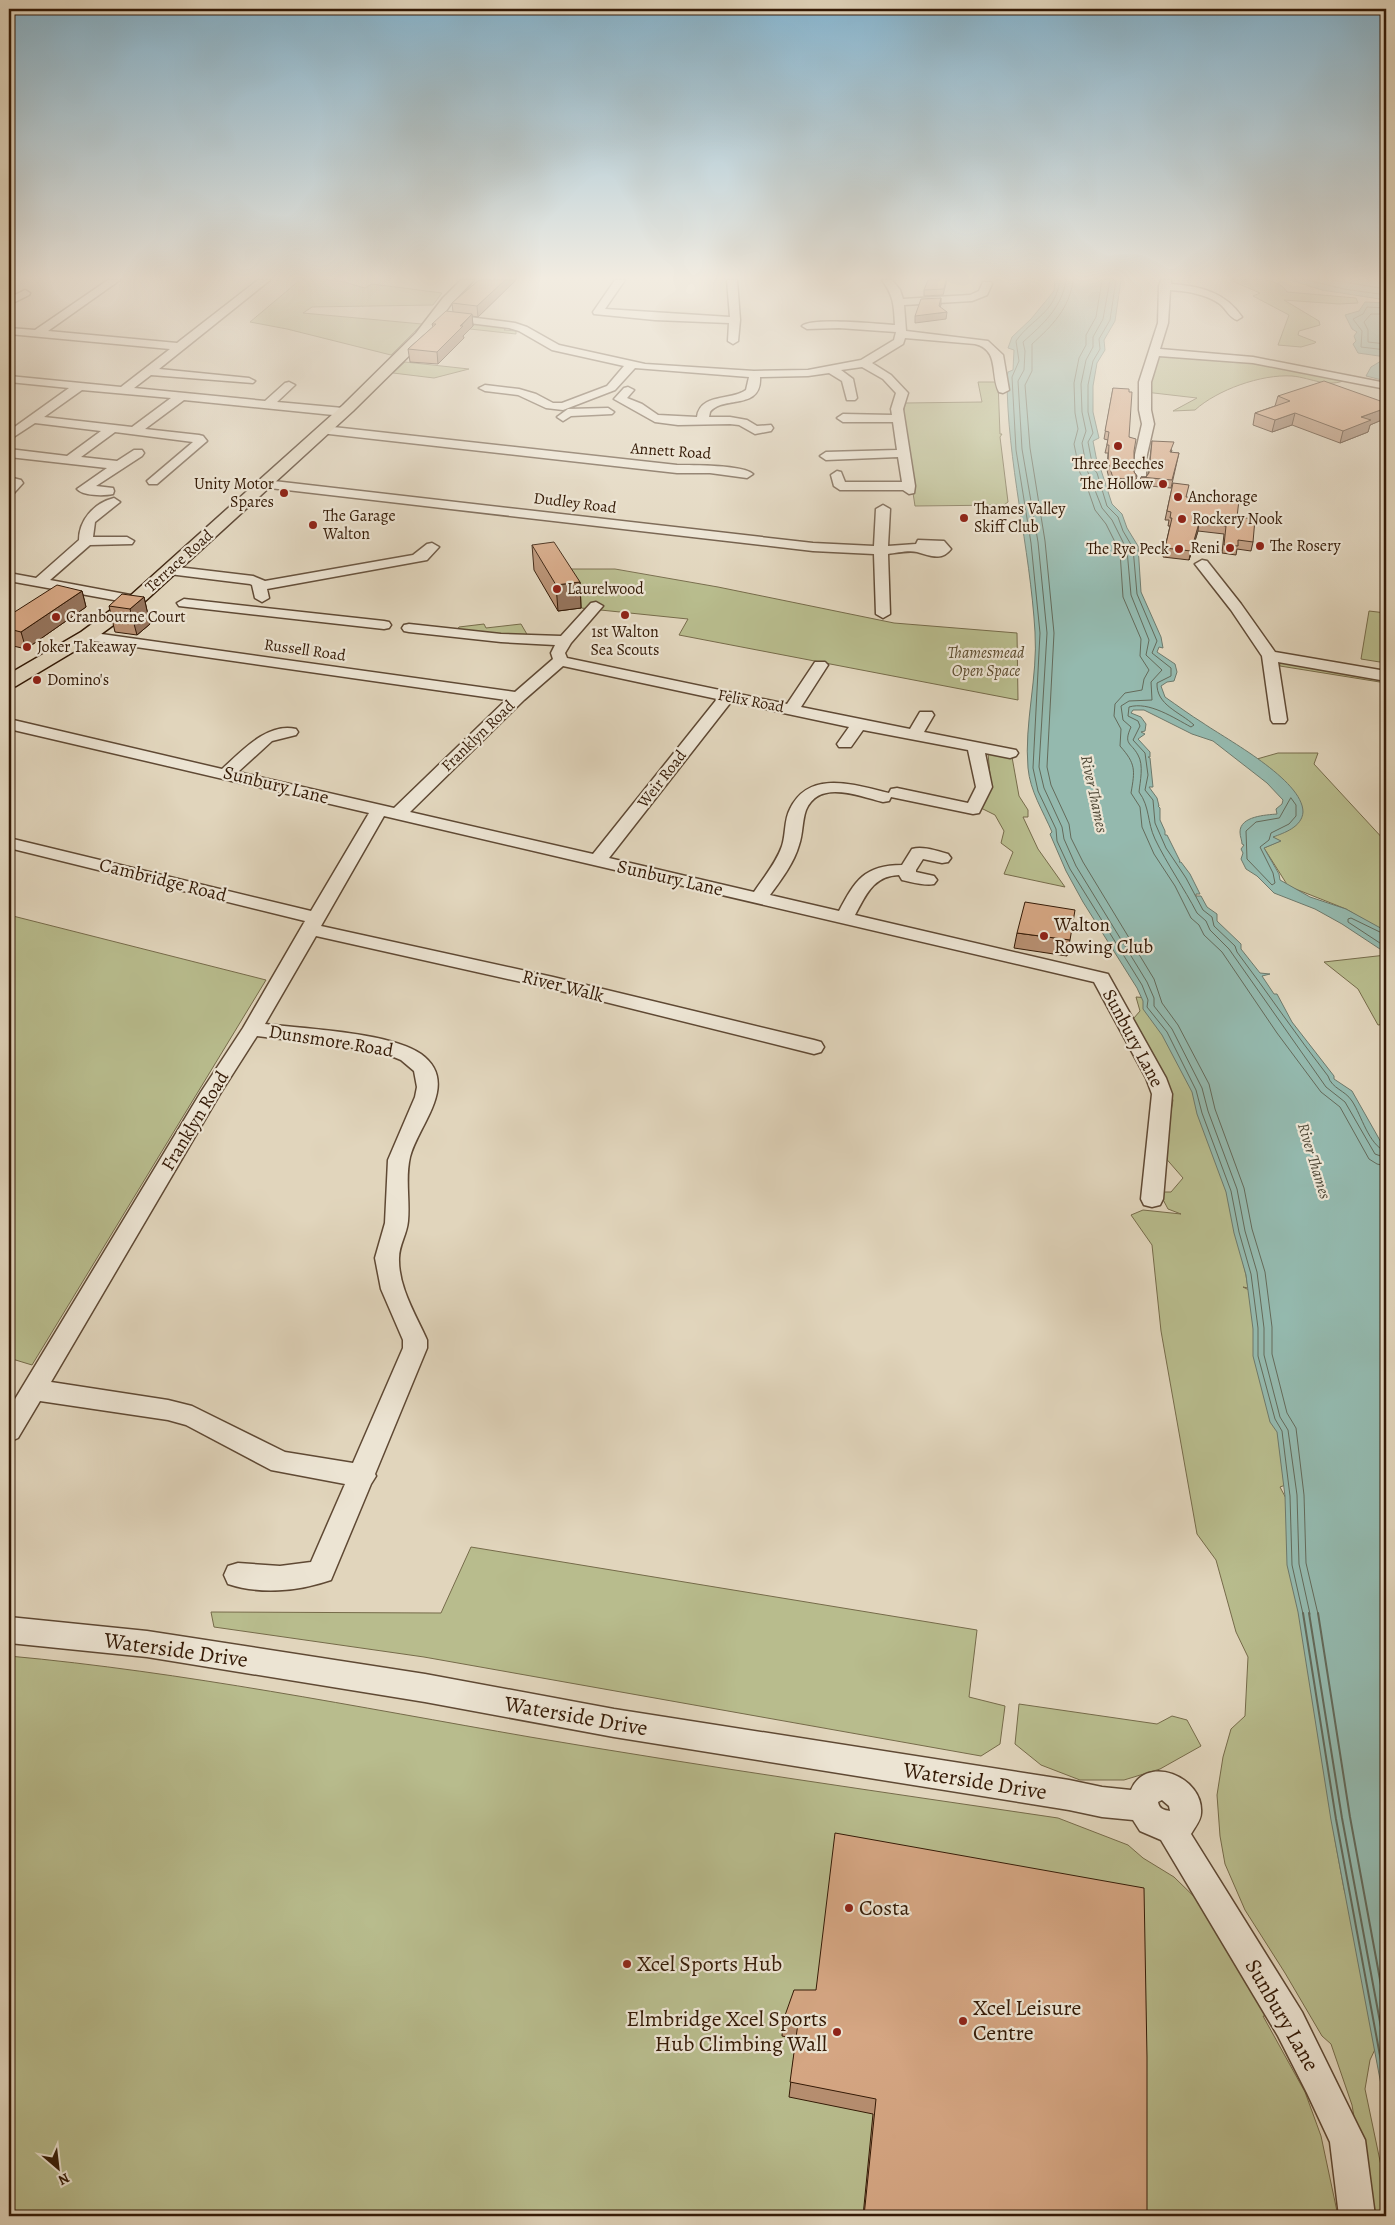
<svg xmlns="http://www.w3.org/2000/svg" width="1395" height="2225" font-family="Alegreya,serif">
	<rect width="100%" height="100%" fill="#e1d5bc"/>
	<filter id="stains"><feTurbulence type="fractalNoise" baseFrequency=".004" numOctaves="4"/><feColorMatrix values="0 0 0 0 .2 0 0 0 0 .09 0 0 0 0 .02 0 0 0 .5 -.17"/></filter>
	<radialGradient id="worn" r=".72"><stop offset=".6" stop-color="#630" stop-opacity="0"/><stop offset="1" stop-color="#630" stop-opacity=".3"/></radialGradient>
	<path fill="#b8bc8d" stroke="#766b4a" d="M300,280H337L365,288L372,284L442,293L433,305L312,307L303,313L422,324L391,355L287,329L250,322Z
		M1230,280C1246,280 1277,275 1287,292L1356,298L1358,303L1339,304L1284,300L1319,321L1320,325L1299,331L1298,335L1316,342L1315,343L1301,347L1278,345L1289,315L1253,296L1260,293Z
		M476,322L508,327L504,330L516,331V334L470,329Z
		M1154,352L1231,357L1348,379C1327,389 1313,378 1292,376C1261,374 1217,390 1195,410L1173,411L1197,398L1145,392Z
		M405,362L469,369L434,378L393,373Z
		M978,382H998L1000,434H1002L1000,437L1008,502L1004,505L915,506L902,421L905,403L982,402Z
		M556,569H615L718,587L894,623L1017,633L1018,700L679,635L688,619L581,608Z
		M1369,611L1386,613V663L1361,659Z
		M484,624L486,628L521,624L528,636L457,630L459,627Z
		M1279,653L1386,671V683L1280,666Z
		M988,753L1012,757L1019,796L1028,810V817H1023L1038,849L1065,887L1004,874L1013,852L1001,843L1004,831L995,815L981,808L991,787Z
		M1278,753H1318L1314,764L1386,842V933L1346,909L1288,886L1264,848L1280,841L1272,837L1301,819L1257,759Z
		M9,915L266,980L32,1365L9,1358Z
		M1386,955V1024L1378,1025L1358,989L1324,962Z
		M1136,997L1150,998L1205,1097L1246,1275L1248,1288L1243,1287L1257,1294L1299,1480L1280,1487L1289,1504L1335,1840L1344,1889L1384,2030L1370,2060L1365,2089L1384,2180H1386V2216H1371L1352,2105L1331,2044L1322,2036L1285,1973L1245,1910L1225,1864L1220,1836L1217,1795L1223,1757L1231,1729L1245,1716L1248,1657L1236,1632L1216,1560L1197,1534L1161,1331L1152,1245L1131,1215L1143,1210L1181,1214L1168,1209L1159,1192H1171L1183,1178L1163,1155L1173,1100L1159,1075L1127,1026L1140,1011Z
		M471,1547L977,1630L969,1697L1005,1706L1000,1744L981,1756L424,1657L214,1627L211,1612L441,1613Z
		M9,1656C184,1672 357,1707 530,1737C706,1767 882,1792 1058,1818L1128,1845L1143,1858L1174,1877L1217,1919L1268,2016H1263L1305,2092L1321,2136L1338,2216H9Z
		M1019,1704L1157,1724L1172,1716L1187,1720L1201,1746L1160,1769L1124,1780H1080L1041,1765L1015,1744Z"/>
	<path fill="#94b9ae" stroke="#6e796b" d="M1055,280H1121L1115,321L1104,340L1105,350L1097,363L1093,386V412L1099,438L1093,441L1098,467L1101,470L1112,504L1122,514L1127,528L1138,546L1141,592L1161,637L1163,648L1159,647L1157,652L1175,664L1177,672L1174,681L1167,682L1161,686L1165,697C1178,706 1190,715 1203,723C1226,739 1303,780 1303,812C1302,827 1284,833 1273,837L1281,841L1264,848L1279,874L1280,880L1310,897L1346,909L1386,931V953L1342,924L1315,909L1274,893L1257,876L1246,869L1241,859L1243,853L1241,849L1244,845L1242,844C1242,840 1240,837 1240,832C1240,816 1266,815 1277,814L1276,809L1282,804L1283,800L1267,783L1213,741L1192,734L1144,710H1133L1131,713L1141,717L1146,724L1145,731L1141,732L1145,734L1138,739L1150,752V757H1148L1150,758L1153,787H1149L1157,798L1159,806H1158L1160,808V820L1165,831V835H1167L1180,861L1179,862H1181L1190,874L1200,894H1196V896H1201L1207,907L1217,914V921L1241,944V949L1260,973L1270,974L1262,976L1274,994H1277L1292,1022L1334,1076V1079L1352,1091L1386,1151V2111L1331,1820L1298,1612L1287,1565L1285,1496L1277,1432L1270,1422L1253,1356V1329L1246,1275L1234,1233L1226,1192L1197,1114L1192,1092L1162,1035L1143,1009V1001L1137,988L1083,902L1066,871L1050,834L1052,832C1043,811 1030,791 1028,768C1024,723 1038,677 1035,632C1030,547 1007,462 1007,377L1008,372L1013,370L1014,350L1008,348L1012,337L1031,319L1054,291Z
		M1290,280H1386V300L1322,290Z
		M1365,302L1386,303V357L1358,353L1353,344L1356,341L1354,336L1357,332L1352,329L1345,315L1359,311Z
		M1386,358V381L1366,376L1371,367Z"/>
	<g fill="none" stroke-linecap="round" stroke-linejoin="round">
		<path stroke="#646a5a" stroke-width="1" d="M1060,280C1055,314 1032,318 1016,341L1019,361L1012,377L1016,450L1031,543L1040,633L1033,768L1038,791L1056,829L1057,841L1070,869L1142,985L1148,1000L1147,1007L1167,1032L1196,1090L1202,1113L1231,1191L1239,1232L1251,1274L1258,1328V1356L1275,1419L1282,1431L1290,1496L1292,1565L1303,1614
			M1066,280C1062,308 1043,324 1023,342L1025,351L1024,370L1018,381L1022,449L1038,542L1047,633L1039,767L1044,788L1062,827L1064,839L1076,866L1147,982L1154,998V1006L1172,1029L1202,1088L1208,1111L1237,1189L1245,1231L1257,1272L1264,1328V1355L1280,1417L1288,1430L1297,1495L1299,1564L1310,1614
			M1073,280C1070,308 1052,326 1032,344V371L1025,385L1030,448L1045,541L1054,633L1047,767L1051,785L1069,824L1071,838L1083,862L1154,979L1162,1003L1178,1025L1209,1084L1215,1109L1244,1188L1252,1229L1265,1272L1272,1327V1354L1287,1413L1296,1428L1304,1495L1306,1563L1318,1614
			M1102,280L1096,317L1086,335V345L1079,358L1074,383L1075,413L1078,429L1074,444L1080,473L1085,481L1095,510L1106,524L1120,552L1123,597L1141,639L1140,656L1149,670L1144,679L1142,690L1125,693L1115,704L1114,716L1121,729L1120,746C1136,764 1135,770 1131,793L1140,807L1142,827L1154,854L1175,886L1191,918L1199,925L1204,935L1222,952L1277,1033L1321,1092L1340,1107L1369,1159L1377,1164L1386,1166
			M1110,280L1103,319L1093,337V347L1086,360L1081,384L1082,412L1086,431L1082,443L1087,470L1102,508L1112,520L1127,550L1131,595L1149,640L1146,655L1162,670L1151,682L1152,700L1129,701L1121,706L1123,720L1131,727C1123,745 1131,742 1138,755C1144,765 1140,782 1139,792C1150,807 1147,822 1155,839C1167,864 1184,888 1197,913L1206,921L1210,930L1229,949L1326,1087L1345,1102L1375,1154L1386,1158
			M1116,280L1110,320L1099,339L1100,349L1093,361L1088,385V412L1093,433L1088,442L1093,468L1097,473L1107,506L1118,517L1123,531L1133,548L1137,594L1157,641L1152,653L1171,668V676L1157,683C1156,705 1180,712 1194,725L1191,727C1174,718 1149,701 1129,707L1128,716L1138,721L1140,726L1133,740L1145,753L1148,775L1145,790L1153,800L1155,823L1166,848L1186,878L1203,910L1212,917L1214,926L1235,946L1237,952C1268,993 1296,1035 1328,1076C1332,1089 1345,1090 1352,1101C1362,1116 1368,1144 1386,1152
			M1307,280L1344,289L1386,295
			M1332,280L1386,289
			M1386,308L1367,307L1363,314L1353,319L1362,331L1361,347L1386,350
			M1386,314H1371L1364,322L1368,330V342L1386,344
			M1291,798L1296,805V816L1289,824L1271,833L1269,840L1260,847L1273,873L1275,883L1272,885L1247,859L1246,831L1256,822L1279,818Z
			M1386,935L1351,918L1348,919V922L1386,947"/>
		<path stroke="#646a5a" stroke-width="2" d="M1303,1613L1336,1819L1386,2088
			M1309,1613L1342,1818L1386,2054
			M1318,1613L1350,1817L1386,2012"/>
		<defs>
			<path id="minor" d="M108,280H120L48,331L177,343L258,280H270L159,369L249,378L255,381L253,383L151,375L134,388L265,401L285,383L289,382L295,385L277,402L343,408L349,412L343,416L184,400L145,429L199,435L203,436L207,441L157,484H149L147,481L193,442L115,432L81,457L117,461L134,450H142L144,453L142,456L96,486L113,488L114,491L113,494C104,496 83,496 77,489L107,468L9,457V449L67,456L101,431L35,423L9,440V431L69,388L9,382V376L121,387L170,349L9,334V328L35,330ZM82,390L171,398L132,427L44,417Z
				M615,280H625L605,309L730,317L727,280H737L740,320L738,341L733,344L728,341L729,323L655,320L594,314L593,312Z
				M882,280H892L900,290L903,299L970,295L979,291L983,282H991L992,284L987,295L972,301L904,305L906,331L988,341L1003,355L1009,390L1003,393L999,392C990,375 1000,350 975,344L905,338L903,344L872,363L891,375L908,393L903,409L915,486L914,493L909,494L903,490H840L834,486L831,475L837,471L841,472L845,482H902L898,457L826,460L820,456L826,452L897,450L893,422H843L837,418L843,414L892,415L891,409L896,393L883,379L862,367L841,370L853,379L857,398L855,400H847L842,381L829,373L808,376L760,377C762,411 723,395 710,412L709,417H730L747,420L757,426L771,425L773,428L771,431L755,434L739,425L730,424L678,425L655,422L614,399L624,388L628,387L634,390L627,398L642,404L658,415L697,417C700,393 731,401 746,390L749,377L635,368L615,390L563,410L546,408L518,395L485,391L479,388L485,385L519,389L536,394L553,403H562L607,386L624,366L552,350L519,331L509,328L445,320L440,317L445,314L515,323L527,327L559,345L645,364L754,371L808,370L861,360L894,340L896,332L839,328L807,329L802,326C811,317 879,324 895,325C894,306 894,296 882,280Z
				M1161,280H1171V284C1200,286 1225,292 1242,317L1237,320C1230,318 1226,309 1220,304C1206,294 1187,291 1170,290L1168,323L1160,349L1253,357L1386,383V389L1253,363L1159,356L1151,382V410L1154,424L1146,459V480L1144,483H1136L1134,480V459L1142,424L1139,410V382L1158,323L1159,286Z
				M25,290L30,293L29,295L9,305V298Z
				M608,408L614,412L612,414L571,416L563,421L557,417L568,409Z
				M324,426L677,465C692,465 744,465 753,474L747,478L710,473H677L320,433L318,430Z
				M9,477L21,480L23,483L14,493L9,494Z
				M265,480L813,543L874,546L876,509L883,505L890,509L888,546L916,544L918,540L944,541L951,549C941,562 929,555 917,552C909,550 896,553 888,554L890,614L883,618L876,614L874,554L813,551L261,487L259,484L261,481Z
				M114,498L120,502L95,522L93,537H127L134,541L132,544L90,545L50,580L141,597L143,600L141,603L136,604L9,581V573L36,578L79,540C79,520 94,503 114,498Z
				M432,543L439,547L427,560L267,589L269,598L262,602L255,598L252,585L250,584L169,574L162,570L169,566L253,576L265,581L413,555L427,544Z
				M1202,560L1207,561L1241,604L1275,652L1386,671V681L1278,662L1287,720L1285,723H1273L1271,720L1262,656L1231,610L1195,564Z
				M184,599L384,621L389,622L391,625L389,628L384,629L179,606L177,603Z
				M596,602L603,606L571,643L565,653L567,658L787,704L815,662H825L828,665L801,707L910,729L920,712H932L934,715L924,732L1016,750L1018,753L1016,756L1010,758L985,753L992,787L979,813L973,814L891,797L889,801L883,802C859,796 819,779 806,810C802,821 803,834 799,845C794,863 781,880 770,895L839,911C855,881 864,865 902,865L912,849C923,846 937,851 948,854L951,858L948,862L942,863L923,859L916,870V872L934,876L937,880L934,884C924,886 912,882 902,880L899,875C873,876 866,895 855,915L1108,974L1166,1078L1172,1094L1163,1199L1160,1205L1152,1207L1144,1205L1141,1199L1152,1094L1146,1078L1094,982L384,816L321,926L553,977L814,1040L821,1042L824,1047L821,1052L814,1054L553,989L316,936L265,1024C305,1029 389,1032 421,1054C461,1083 418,1125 410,1157C405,1178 410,1200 408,1221C407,1234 399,1245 399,1258C398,1287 416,1315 427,1340V1348L375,1474L376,1476L371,1484L331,1580C299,1591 261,1595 228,1584L224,1575L228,1566L238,1563L280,1566L311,1562L345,1484L271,1470L186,1425L168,1420L40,1401L18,1438L9,1442V1409L201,1092L243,1028L305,921L9,848V838L311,911L369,813L9,729V719L222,769C241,752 267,722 296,729L298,732L296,735L272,741L238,772L394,808L506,700L87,640L82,639L80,636L82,633L87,632L515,692L553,659L551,653L555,645L501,642L409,632L404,631L402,628L404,625L409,624L501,634L561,636L591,603ZM563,666L717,699L593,854L410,812L524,700ZM731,702L849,727L837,744L839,747H851L863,730L968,750L976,787L968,803L897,788L891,789L889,793C855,785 809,769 790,809C784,820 786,834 782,846C776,863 764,877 754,892L609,858ZM257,1036L379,1051L401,1060L414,1071L417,1087L415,1097L388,1160L385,1223L375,1258L381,1289L403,1340V1348L353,1463L285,1452L192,1406L168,1400L51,1382L220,1094Z
				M9,1617L147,1631L425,1674L614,1709L1069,1780L1102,1787L1131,1790C1146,1753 1204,1777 1201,1813C1201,1820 1195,1827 1191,1834L1302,2012L1359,2128L1365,2140L1375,2216H1339L1330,2142L1307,2093L1278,2036L1161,1840L1140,1831L1133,1820L1102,1817L1069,1810L614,1737L425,1702L147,1657L9,1643ZM1162,1800L1169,1806L1170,1811C1164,1810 1159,1809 1158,1802Z"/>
			<path id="major" d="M461,280H474L451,304L426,339L353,411L142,604L93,640L16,686L9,688V674L81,632L130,596L343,405L416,333L443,298Z"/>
		</defs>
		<use href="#minor" stroke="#5f4934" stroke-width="3"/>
		<use href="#major" stroke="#341a06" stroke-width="3"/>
		<use href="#minor" fill="#ece4d3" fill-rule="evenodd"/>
		<use href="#major" fill="#e1d5bc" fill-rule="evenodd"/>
	</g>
	<path fill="#b78f71" stroke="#341a06" d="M479,280H516L478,317L472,316L473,326L463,336L464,338L438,364L410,362L408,349L433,327L432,324L453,312L452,303Z
		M947,280L943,295L924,296V290Z
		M1113,388L1134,453V472L1137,476L1135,484H1130L1129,487H1111L1107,470L1108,453H1105L1108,440L1104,439Z
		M1278,396L1384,419L1370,425L1368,432L1340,443L1292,425L1272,432L1253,425L1255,413L1275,406Z
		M1152,441L1172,450L1171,453H1179L1171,488L1139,485L1141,477H1146L1148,474Z
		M1173,483L1186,497L1237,517L1253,542L1251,551L1237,549L1236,555L1222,553L1224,534L1198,531L1189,560L1163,557L1170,526H1168L1169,520H1165Z
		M532,545L580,582L581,608L558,611L534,570Z
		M82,591L86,607L26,649L9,645V612L13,613Z
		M144,597L150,624L137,635L115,632L109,606Z
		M1017,933L1070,940L1067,956L1014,948Z
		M816,1990L1147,2216H863L873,2114L789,2097L796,2039L782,2036L783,2021Z"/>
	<path fill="#95745c" stroke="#341a06" d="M505,280H516L478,317L477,306Z
		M941,298V305L938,313L947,312L946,319L915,323V316Z
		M472,314L473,326L463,336L464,338L438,364L437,352Z
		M1386,408L1384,419L1370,425L1368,432L1340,443L1343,431L1361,417Z
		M1295,413L1292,425L1272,432L1275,420Z
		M1199,523L1198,531L1189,560L1191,551Z
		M580,582L581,608L558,611L556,585Z
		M82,591L86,607L26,649L21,632Z
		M144,597L150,624L137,635L130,609Z"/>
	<path fill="#d5a683" stroke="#341a06" d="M479,280H505L477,306L452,303Z
		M928,280H946L944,289L924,290Z
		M941,298L939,306L947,312L915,316L921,299Z
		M446,311L472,314L460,326H463L437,352L408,349L436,324H432Z
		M1324,381L1386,403V408L1361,417L1371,420L1343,431L1295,413L1275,420L1255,413L1290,401L1278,396Z
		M1113,388L1129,389V392H1132L1129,437L1136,439L1134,451V472L1137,476H1130L1131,479L1113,478L1108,462L1109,445H1107L1109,432L1105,431Z
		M1152,441L1174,442L1170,452L1179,453L1172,480L1141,477H1146L1149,473Z
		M1173,483L1189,485L1186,497L1225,501V499L1239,500L1237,517L1255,519L1253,542L1238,540V546L1224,545L1226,526L1199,523L1191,551L1165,548L1172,518H1170L1171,512L1167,511Z
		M554,542L580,582L556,585L532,545Z
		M57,585L82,591L21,632L9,629V612L13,613Z
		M122,594L144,597L130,609L109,606Z
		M1025,902L1075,910L1070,940L1017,933Z
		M835,1833L1144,1888L1147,2057V2216H864L876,2099L790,2082L798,2023L783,2021L794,1990H816Z"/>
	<linearGradient id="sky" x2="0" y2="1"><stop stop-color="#86b6d1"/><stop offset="0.47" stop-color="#f2ece1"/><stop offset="1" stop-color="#f2ece1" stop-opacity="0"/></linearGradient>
	<rect width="1395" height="592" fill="url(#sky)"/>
	<g fill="#8f2418" stroke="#ece4d3" stroke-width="2">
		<circle cx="1118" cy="446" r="5"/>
		<circle cx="1163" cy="484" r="5"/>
		<circle cx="284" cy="493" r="5"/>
		<circle cx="1178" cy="497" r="5"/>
		<circle cx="964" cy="518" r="5"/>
		<circle cx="1182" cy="519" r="5"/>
		<circle cx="313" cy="525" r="5"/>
		<circle cx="1260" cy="546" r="5"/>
		<circle cx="1230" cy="548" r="5"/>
		<circle cx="1179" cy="549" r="5"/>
		<circle cx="557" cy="589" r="5"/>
		<circle cx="625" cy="615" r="5"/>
		<circle cx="56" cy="617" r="5"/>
		<circle cx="27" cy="647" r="5"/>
		<circle cx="37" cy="680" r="5"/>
		<circle cx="1044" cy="936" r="5"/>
		<circle cx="849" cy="1908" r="5"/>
		<circle cx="627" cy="1964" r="5"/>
		<circle cx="963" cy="2021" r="5"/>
		<circle cx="837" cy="2032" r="5"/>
	</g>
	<g text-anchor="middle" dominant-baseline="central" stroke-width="4.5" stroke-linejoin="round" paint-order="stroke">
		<g font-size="16" fill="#341a06" stroke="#ece4d3">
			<text transform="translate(671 451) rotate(4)">Annett Road</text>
			<text transform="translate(575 503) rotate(7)">Dudley Road</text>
			<text transform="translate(179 561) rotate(-42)">Terrace Road</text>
			<text transform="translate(305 650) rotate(8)">Russell Road</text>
			<text transform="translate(751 701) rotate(11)">Felix Road</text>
			<text transform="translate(478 736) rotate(-44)">Franklyn Road</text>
			<text transform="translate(662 779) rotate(-52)">Weir Road</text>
		</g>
		<g font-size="16" fill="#341a06" stroke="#ece4d3" text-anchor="start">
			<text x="1118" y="464" text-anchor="middle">Three Beeches</text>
			<text x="274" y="484" text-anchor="end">Unity Motor<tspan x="274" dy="18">Spares</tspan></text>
			<text x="1153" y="484" text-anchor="end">The Hollow</text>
			<text x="1188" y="497">Anchorage</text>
			<text x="974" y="509">Thames Valley<tspan x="974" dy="18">Skiff Club</tspan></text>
			<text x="323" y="516">The Garage<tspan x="323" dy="18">Walton</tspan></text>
			<text x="1192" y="519">Rockery Nook</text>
			<text x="1270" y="546">The Rosery</text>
			<text x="1220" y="548" text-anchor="end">Reni</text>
			<text x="1169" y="549" text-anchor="end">The Rye Peck</text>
			<text x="567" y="589">Laurelwood</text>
			<text x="66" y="617">Cranbourne Court</text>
			<text x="625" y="632" text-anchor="middle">1st Walton<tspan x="625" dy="18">Sea Scouts</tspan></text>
			<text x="37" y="647">Joker Takeaway</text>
			<text x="47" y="680">Domino's</text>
		</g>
		<g font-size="16" font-style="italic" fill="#5c4b2e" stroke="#ece4d3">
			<text x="986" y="653">Thamesmead<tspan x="986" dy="18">Open Space</tspan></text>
		</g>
		<g font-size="16" font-style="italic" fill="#514a38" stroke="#ece4d3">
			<text transform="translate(1094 794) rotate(78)">River Thames</text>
			<text transform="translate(1314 1161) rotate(73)">River Thames</text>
		</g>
		<g font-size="19" fill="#341a06" stroke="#ece4d3">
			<text transform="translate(276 785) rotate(14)">Sunbury Lane</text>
			<text transform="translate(670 878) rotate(13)">Sunbury Lane</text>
			<text transform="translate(163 880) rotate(14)">Cambridge Road</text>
			<text transform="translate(563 986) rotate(14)">River Walk</text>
			<text transform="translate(1133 1038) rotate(62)">Sunbury Lane</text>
			<text transform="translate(331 1041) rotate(9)">Dunsmore Road</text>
			<text transform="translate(195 1121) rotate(-59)">Franklyn Road</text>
		</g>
		<g font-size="19" fill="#341a06" stroke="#ece4d3" text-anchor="start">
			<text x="1054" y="925">Walton<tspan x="1054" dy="22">Rowing Club</tspan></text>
		</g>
		<g font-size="22" fill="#341a06" stroke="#ece4d3">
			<text transform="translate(176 1650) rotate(8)">Waterside Drive</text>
			<text transform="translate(576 1716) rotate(10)">Waterside Drive</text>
			<text transform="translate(975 1781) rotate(9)">Waterside Drive</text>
			<text transform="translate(1282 2015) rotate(60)">Sunbury Lane</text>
		</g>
		<g font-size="22" fill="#341a06" stroke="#ece4d3" text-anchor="start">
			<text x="859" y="1908">Costa</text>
			<text x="637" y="1964">Xcel Sports Hub</text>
			<text x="973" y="2008">Xcel Leisure<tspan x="973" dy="25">Centre</tspan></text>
			<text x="827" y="2019" text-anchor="end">Elmbridge Xcel Sports<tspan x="827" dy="25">Hub Climbing Wall</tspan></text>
		</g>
	</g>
	<rect width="1395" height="2225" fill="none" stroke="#e1d5bc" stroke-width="30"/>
	<rect x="10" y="10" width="1375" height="2205" fill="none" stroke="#341a06" stroke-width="2.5"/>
	<rect x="15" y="15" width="1365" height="2195" fill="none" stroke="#341a06"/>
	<g transform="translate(58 2168) rotate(152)" stroke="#ece4d3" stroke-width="4" paint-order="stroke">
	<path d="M0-4L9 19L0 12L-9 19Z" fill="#341a06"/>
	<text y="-8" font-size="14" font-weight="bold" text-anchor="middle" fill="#341a06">N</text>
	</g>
	<rect width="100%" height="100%" filter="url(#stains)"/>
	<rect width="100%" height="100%" fill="url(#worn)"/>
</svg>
